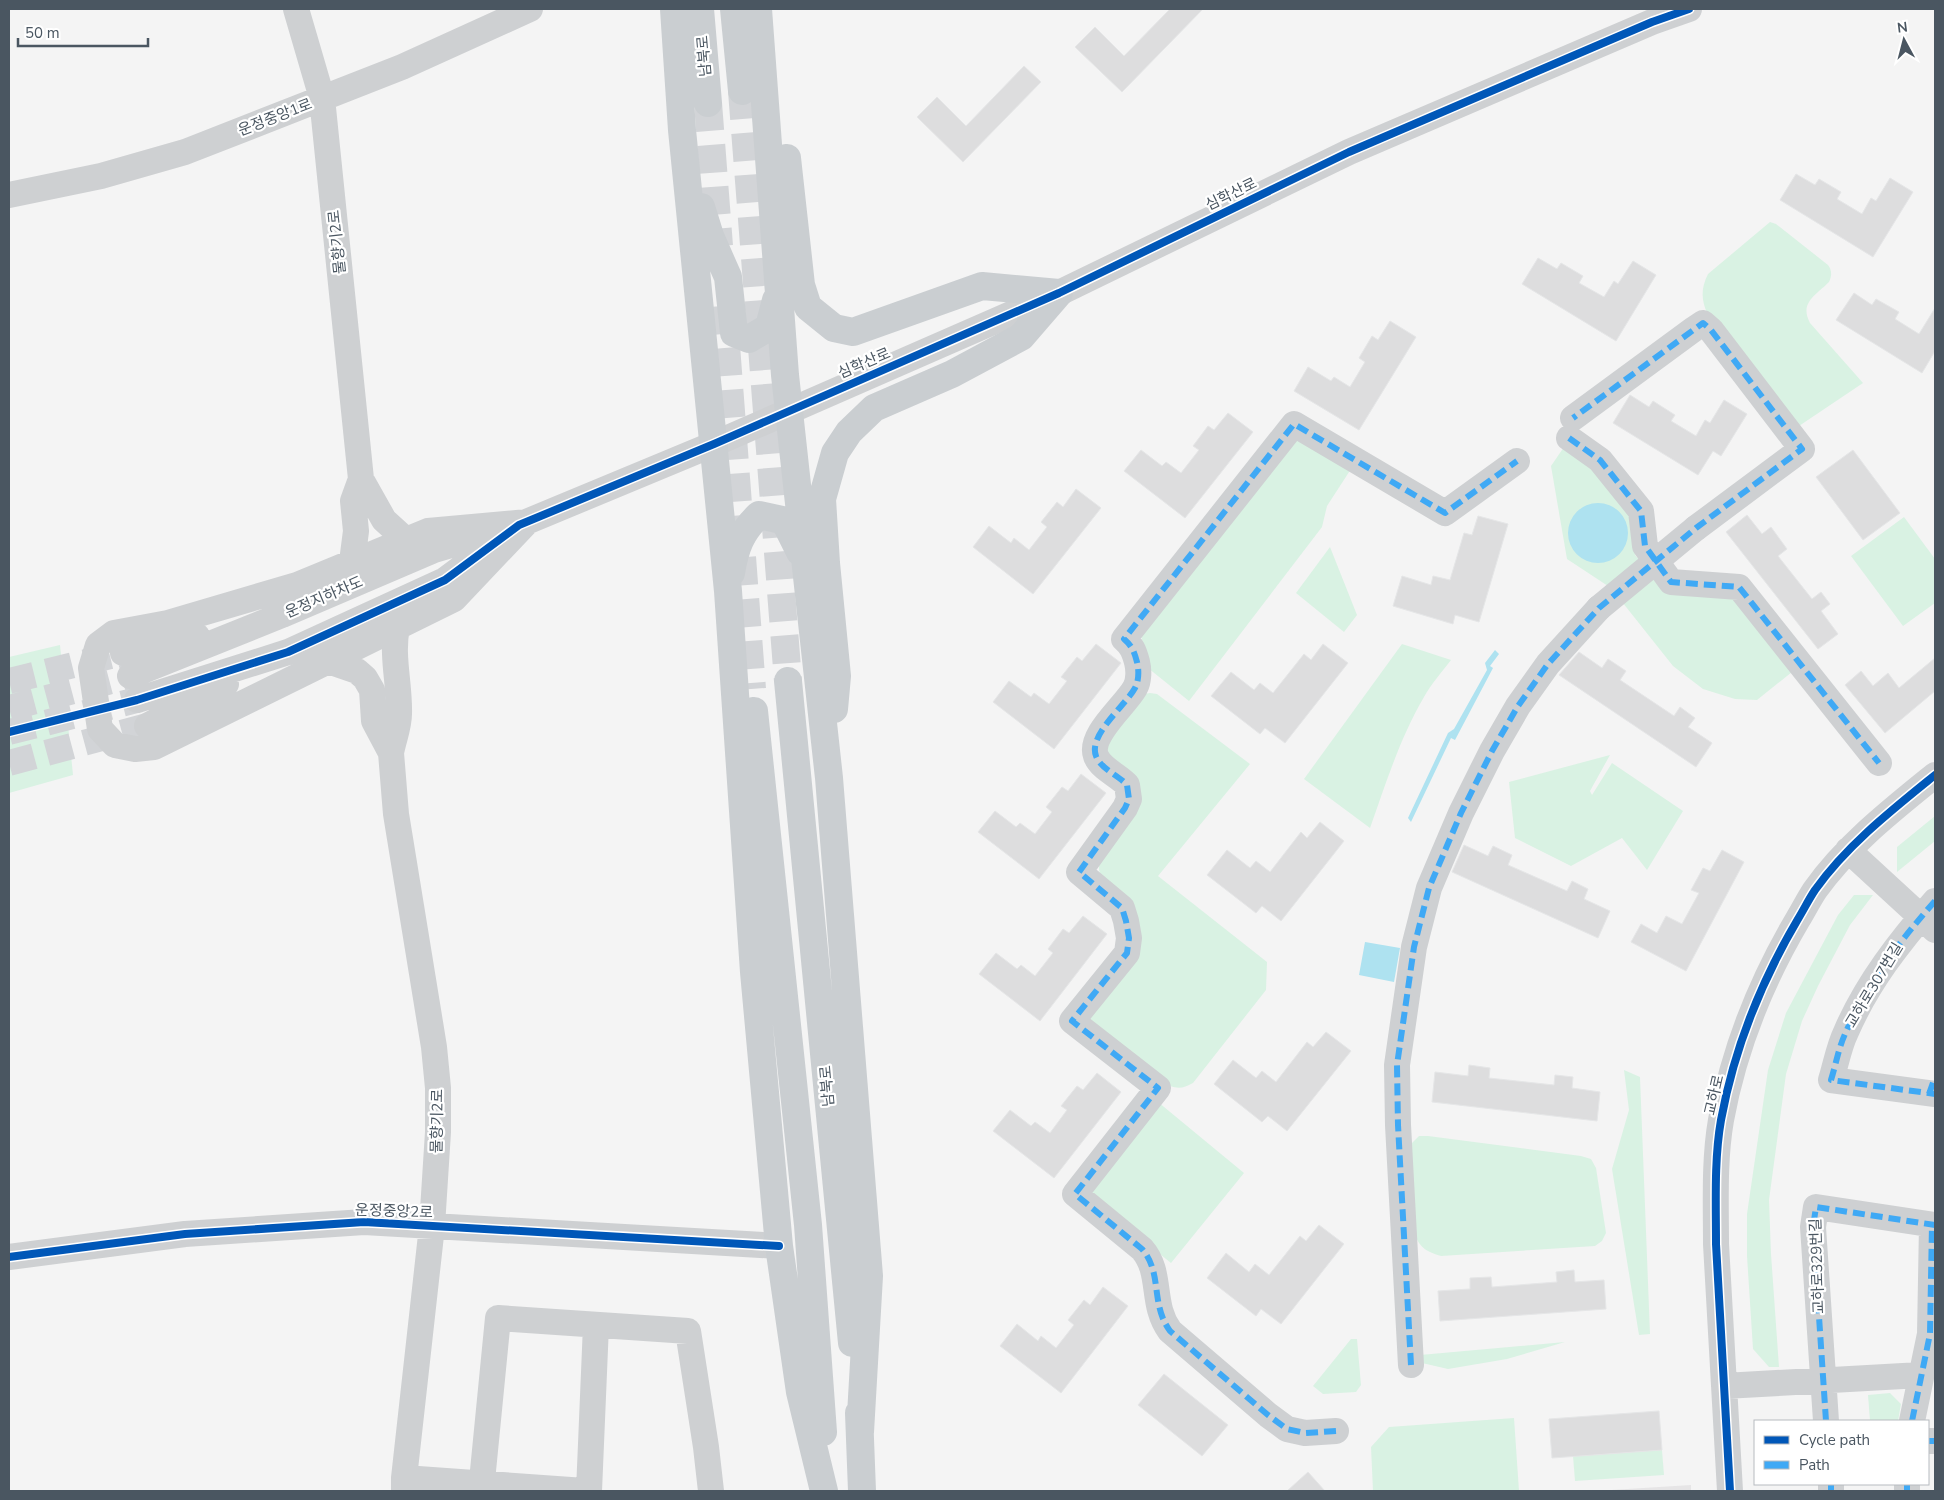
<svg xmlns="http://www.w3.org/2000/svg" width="1944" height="1500" font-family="'Nunito Sans','Noto Sans KR',sans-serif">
	<rect width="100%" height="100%" fill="#f4f4f4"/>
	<path fill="#e6e5e6" d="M1691,1485V1491H1595Z"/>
	<path fill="#d9f2e3" d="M1770,222L1776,224L1828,265C1832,270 1832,276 1829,282C1816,295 1799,303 1810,323L1863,383L1799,426L1707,313C1701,299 1701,288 1708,274Z
		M1297,436L1351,469L1327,506L1322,527L1189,701L1148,668L1141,635Z
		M1564,447L1592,466L1632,515L1635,555L1665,590L1731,595L1792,672L1757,700L1735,699L1703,689L1673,666L1611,588L1567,559L1551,466Z
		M1904,517L1935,559V603L1903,626L1851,556Z
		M1330,547L1357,615L1344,632L1296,593Z
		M1402,644L1451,660C1442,672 1431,684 1424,697C1400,738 1386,783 1370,828L1304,779Z
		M60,645L73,775L9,793V657Z
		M1150,693L1157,694L1250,764L1158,876L1267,962L1266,990L1193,1083C1184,1088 1179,1089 1170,1086L1088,1019L1136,961L1102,878L1099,870V861L1132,818L1109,758L1107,742L1144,694Z
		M1610,755L1590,791L1592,795L1612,763L1683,811L1647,870L1622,838L1571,866L1515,838L1509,782Z
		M1935,816V841L1897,872V847Z
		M1854,895H1873L1850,925L1818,986L1802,1021L1786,1074L1769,1200L1771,1254L1779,1367H1769L1753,1349L1747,1256V1214L1768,1070L1786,1013L1838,915Z
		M1624,1070L1640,1077L1650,1334L1639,1335L1612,1169L1629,1110Z
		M1158,1102L1244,1173L1171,1263L1084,1193Z
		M1419,1136H1428L1581,1156L1591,1159L1596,1168L1606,1233L1602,1241L1595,1246L1441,1256C1427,1252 1420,1248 1415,1235L1411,1144Z
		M1351,1339H1357L1361,1385L1356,1392L1323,1394L1313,1386Z
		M1565,1342L1507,1359L1448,1369L1422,1363L1420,1355Z
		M1890,1393L1901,1404L1898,1421H1870L1868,1395Z
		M1514,1418L1519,1491H1373L1371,1447L1389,1427Z
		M1662,1450L1664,1475L1575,1481L1573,1456Z"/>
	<path fill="#aee2f0" d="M1568 533a30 30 0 1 1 60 0a30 30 0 1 1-60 0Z
		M1495,650L1499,654L1490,666L1493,668L1455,740L1451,738L1411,822L1408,818L1448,733L1454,729L1487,670L1485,663Z
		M1365,942L1400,948L1394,982L1359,975Z"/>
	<path fill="#ddddde" stroke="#e5e6e7" d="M1170,9H1203L1122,92L1075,47L1095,27L1124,56Z
		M1024,66L1041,82L963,162L917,117L937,97L966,126Z
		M1796,174L1815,185L1819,179L1841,192L1837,199L1862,214L1871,198L1876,201L1890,178L1913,192L1873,257L1780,200Z
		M1538,258L1557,269L1561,263L1583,276L1579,283L1604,297L1614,281L1618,284L1633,261L1656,275L1616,341L1522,284Z
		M1854,293L1872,305L1876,299L1899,312L1895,319L1919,334L1935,308V351L1922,373L1836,320Z
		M1390,321L1416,337L1359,430L1294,391L1308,367L1331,381L1334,377L1350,387L1365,362L1359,358L1372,336L1378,340Z
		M1630,395L1649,407L1653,401L1675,415L1671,421L1696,436L1705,420L1710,423L1724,400L1747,414L1721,456L1713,451L1698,475L1613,423Z
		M1228,413L1253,432L1185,518L1124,471L1141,450L1162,466L1166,462L1181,473L1199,450L1193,446L1208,426L1214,430Z
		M1853,450L1900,513L1863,540L1816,477Z
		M1076,489L1101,508L1033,594L973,547L989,526L1011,543L1014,538L1029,550L1047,527L1041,522L1057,502L1063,507Z
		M1747,515L1762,534L1771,527L1787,549L1778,556L1812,599L1821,592L1830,604L1821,611L1838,634L1818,649L1726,532Z
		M1478,516L1508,524L1479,622L1455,615L1453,624L1393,606L1402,576L1431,585L1433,576L1450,580L1464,533L1472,535Z
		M1096,644L1121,663L1054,749L993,702L1009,681L1031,697L1034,693L1049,704L1067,681L1061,677L1077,657L1082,661Z
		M1323,644L1348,663L1285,743L1265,728L1260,734L1211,696L1231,672L1254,690L1260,683L1273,693L1304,654L1311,660Z
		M1579,652L1602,668L1608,659L1626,671L1620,680L1674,716L1680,707L1695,718L1688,727L1712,743L1696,767L1559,675Z
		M1935,658V691L1885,733L1845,685L1861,671L1873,686L1888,673L1899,688Z
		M1081,774L1106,793L1039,879L978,832L995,811L1016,827L1020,823L1035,834L1052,812L1046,807L1062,787L1068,791Z
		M1320,822L1344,841L1281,921L1262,906L1256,913L1207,875L1227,850L1250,868L1256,861L1270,872L1301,832L1307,838Z
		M1464,845L1488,856L1493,846L1512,855L1508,865L1567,891L1572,881L1588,889L1584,899L1610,911L1598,938L1452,872Z
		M1722,850L1744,862L1686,971L1631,942L1641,924L1657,933L1666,916L1682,924L1699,893L1691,890L1703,868L1710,871Z
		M1083,916L1107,934L1040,1021L979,974L996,953L1017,969L1021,965L1035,976L1053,953L1048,949L1063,929L1069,933Z
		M1326,1032L1351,1051L1287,1131L1268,1116L1262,1122L1214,1084L1233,1060L1256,1078L1262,1071L1276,1082L1307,1042L1313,1047Z
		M1469,1065L1490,1068L1489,1078L1554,1085L1555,1075L1573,1077L1572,1088L1600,1092L1597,1121L1432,1102L1435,1072L1468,1076Z
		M1097,1073L1121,1092L1054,1178L993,1131L1010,1110L1031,1126L1035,1122L1050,1133L1067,1110L1061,1106L1077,1086L1083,1090Z
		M1319,1225L1344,1244L1281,1324L1261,1309L1256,1316L1207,1278L1226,1253L1249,1272L1255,1264L1269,1275L1300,1236L1306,1241Z
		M1574,1270L1575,1282L1604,1280L1606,1309L1440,1321L1438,1291L1470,1289V1278L1491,1277L1492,1287L1557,1282L1556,1272Z
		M1103,1287L1128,1306L1061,1393L1000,1346L1017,1324L1038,1341L1041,1336L1056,1348L1074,1325L1068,1320L1084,1300L1090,1305Z
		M1164,1374L1228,1425L1202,1456L1138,1405Z
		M1659,1411L1662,1450L1552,1458L1549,1419Z
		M1308,1472L1325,1491H1287Z"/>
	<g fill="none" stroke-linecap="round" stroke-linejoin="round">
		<path stroke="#d2d4d7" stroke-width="26" stroke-dasharray="26 13" stroke-linecap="butt" d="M9,681L123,653
			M9,708L130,676
			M9,732L137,700
			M9,763L147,726"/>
		<path stroke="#d2d4d7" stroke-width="28" stroke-dasharray="28 14" stroke-linecap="butt" d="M742,91L788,681
			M708,103L719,246
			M723,306L752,689"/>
		<path stroke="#ced0d2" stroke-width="26" d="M296,9L322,98L361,479
			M9,195L101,176L185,152L402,67L530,9
			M1573,418L1694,329L1703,323L1711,330L1802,449L1696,528
			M1569,438L1600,460L1641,511L1645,546L1671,582L1739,587L1879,763
			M527,522L454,599L154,747L135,749L115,745L100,729L91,668L98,645L114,633L168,623L297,585L428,531Z
			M352,562L356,531L353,501L361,479L384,520L406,540
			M123,653L197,636
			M328,661L357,671L365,678L372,690L374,721L391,753C393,741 399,727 399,714C400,685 391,656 397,627
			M130,676L282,615L434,550L471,539
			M137,700L288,652L445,580L519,525L714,444L1059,293L1349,152L1652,22L1689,9
			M147,726L226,684
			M391,753L396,814L434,1047L438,1088V1132L432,1226L404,1478V1491
			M1848,850L1935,930
			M1935,901C1900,941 1867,983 1846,1032C1839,1046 1836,1064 1831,1080L1935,1094
			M9,1257L185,1234L364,1222L779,1246
			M1411,1365L1398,1125L1397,1065L1414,947L1429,888L1461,813L1492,751L1518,706L1548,664L1599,608
			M1724,1386L1921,1375
			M1826,1421L1813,1227L1816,1207L1935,1225
			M1912,1421L1930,1334L1932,1225
			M1336,1431L1305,1433L1287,1429L1268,1415L1170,1331C1150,1304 1163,1273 1142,1249L1075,1194L1158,1088L1072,1021L1127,953L1129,938L1126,921L1122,908L1079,872L1125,808L1129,799L1127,785C1118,775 1101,769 1096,756C1088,735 1125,706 1135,688C1139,681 1139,670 1137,662C1134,651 1132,646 1124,639L1294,424L1445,513L1517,461
			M1928,1441H1935
			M404,1478L585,1491
			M1831,1484V1491
			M481,1491L498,1318L688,1331L706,1447L711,1491
			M589,1491L596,1325
			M1730,1491L1716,1244C1716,1203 1714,1160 1721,1120C1734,1049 1762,980 1798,919C1804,909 1809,899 1815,890C1847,845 1893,809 1935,775
			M1907,1491V1484"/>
		<path stroke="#caced1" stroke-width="28" d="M674,9L682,130L728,591L754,972L779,1246L800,1392L824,1491
			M700,9L708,103
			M734,9L742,91
			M758,9L785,375L829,778L869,1276L860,1432
			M787,158L801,285L808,307L834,328L853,332L982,286L1059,293
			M701,207L710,236L728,277L734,333L749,339L769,327L776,300
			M731,573C735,548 741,532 759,515L782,520L787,526L800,552
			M788,681L852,1343
			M834,709L837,676L826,563L822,499L835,453L849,432L874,408L952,374L1021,337L1059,293
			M754,711L808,1225L823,1432
			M859,1413L862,1491"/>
		<path stroke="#ced0d2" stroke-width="26" d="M1599,608L1696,528"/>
		<path stroke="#3fa9f5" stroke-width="6" stroke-dasharray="12 6" stroke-linecap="butt" d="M1569,438L1600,460L1641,511L1645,546L1671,582L1739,587L1879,763
			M1935,901C1900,941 1867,983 1846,1032C1839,1046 1836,1064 1831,1080L1935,1094
			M1929,1094L1935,1077
			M1411,1365L1398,1125L1397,1065L1414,947L1429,888L1461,813L1492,751L1518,706L1548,664L1599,608L1696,528L1802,449L1711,330L1703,323L1573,418
			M1826,1421L1813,1227L1816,1207L1935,1225
			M1912,1421L1930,1334L1932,1225
			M1336,1431L1305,1433L1287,1429L1268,1415L1170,1331C1150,1304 1163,1273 1142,1249L1075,1194L1158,1088L1072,1021L1127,953L1129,938L1126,921L1122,908L1079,872L1125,808L1129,799L1127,785C1118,775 1101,769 1096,756C1088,735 1125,706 1135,688C1139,681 1139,670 1137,662C1134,651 1132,646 1124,639L1294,424L1445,513L1517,461
			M1928,1441H1935
			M1831,1484V1491
			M1907,1491V1484"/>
		<defs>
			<path id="cycleway" d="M9,732L137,700L288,652L445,580L519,525L714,444L1059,293L1349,152L1652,22L1689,9
				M9,1257L185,1234L364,1222L779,1246
				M1730,1491L1716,1244C1716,1203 1714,1160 1721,1120C1734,1049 1762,980 1798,919C1804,909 1809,899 1815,890C1847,845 1893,809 1935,775"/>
		</defs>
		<use href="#cycleway" stroke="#fff" stroke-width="11"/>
		<use href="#cycleway" stroke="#0057b8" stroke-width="8"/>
	</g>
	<g text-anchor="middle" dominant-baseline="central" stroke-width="4.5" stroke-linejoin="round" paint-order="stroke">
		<g font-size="15" fill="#4a5661" stroke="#fff">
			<text transform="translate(704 56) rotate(-95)">남북로</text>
			<text transform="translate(275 117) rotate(-21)">운정중앙1로</text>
			<text transform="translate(1231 194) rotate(-26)">심학산로</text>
			<text transform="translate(337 242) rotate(-96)">물향기2로</text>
			<text transform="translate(864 363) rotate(-23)">심학산로</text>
			<text transform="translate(324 597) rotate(-23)">운정지하차도</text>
			<text transform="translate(1874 985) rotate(-59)">교하로307번길</text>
			<text transform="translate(827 1086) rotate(-95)">남북로</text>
			<text transform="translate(1714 1095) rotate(-77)">교하로</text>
			<text transform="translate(437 1121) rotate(-89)">물향기2로</text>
			<text transform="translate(394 1211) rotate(2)">운정중앙2로</text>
			<text transform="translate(1817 1266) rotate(-92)">교하로329번길</text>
		</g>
	</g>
	<rect width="1944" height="1500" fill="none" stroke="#4a5661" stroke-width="20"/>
	<rect x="1754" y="1420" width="175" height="65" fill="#ffffff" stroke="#b7bbc0"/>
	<rect x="1764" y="1436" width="25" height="8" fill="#0057b8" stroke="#b7bbc0"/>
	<text x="1799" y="1445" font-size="15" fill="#4a5661">Cycle path</text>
	<rect x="1764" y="1461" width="25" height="8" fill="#3fa9f5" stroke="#b7bbc0"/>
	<text x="1799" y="1470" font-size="15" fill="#4a5661">Path</text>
	<g transform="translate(1904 40) rotate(353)" stroke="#ffffff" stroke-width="4" paint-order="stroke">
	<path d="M0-4L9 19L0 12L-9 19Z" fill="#4a5661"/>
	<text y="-8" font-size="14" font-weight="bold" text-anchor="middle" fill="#4a5661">N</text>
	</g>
	<path d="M18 38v8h130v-8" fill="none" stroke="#4a5661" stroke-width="2.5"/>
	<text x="25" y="38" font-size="15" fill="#4a5661" stroke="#ffffff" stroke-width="4" paint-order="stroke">50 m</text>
</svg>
